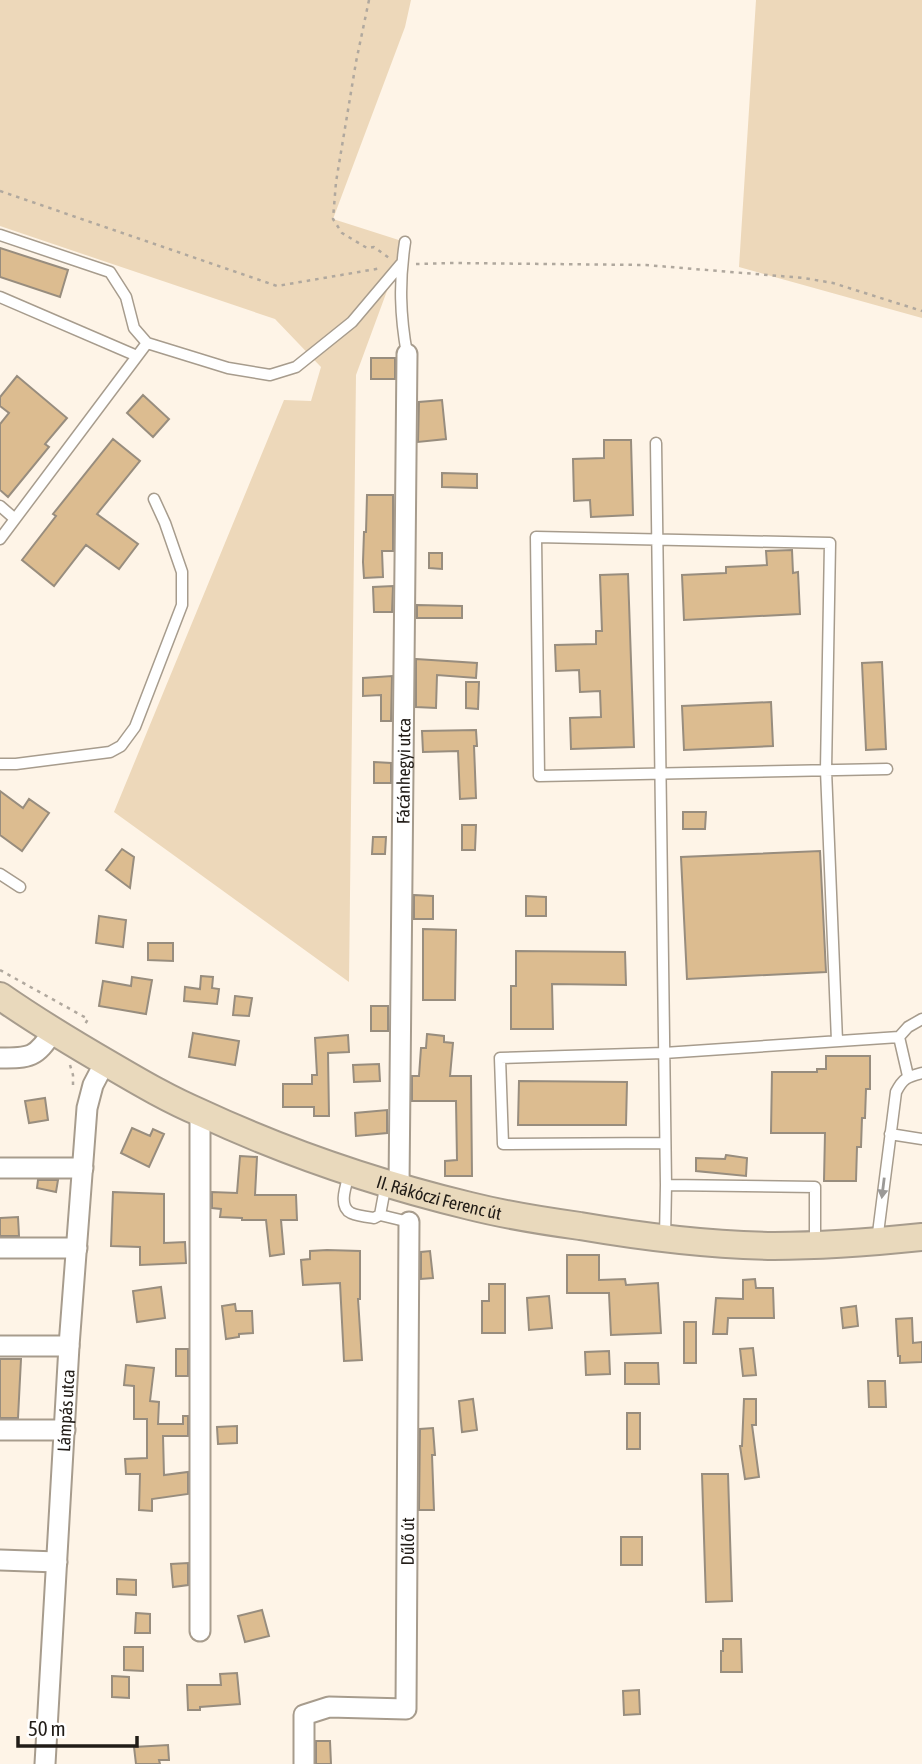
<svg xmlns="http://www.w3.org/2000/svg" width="922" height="1764" font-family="'Asap Condensed',sans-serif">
	<rect width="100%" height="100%" fill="#fef4e7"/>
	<path fill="#edd8ba" d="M0,0H411L405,27L333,219L405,242L356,375L349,982L114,812L284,400L311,401L321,367L275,319L0,226Z
		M756,0H922V318L739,267Z"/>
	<path fill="#dcbc90" stroke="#988d7e" stroke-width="2" d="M0,248L68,270L60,297L0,277Z
		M371,358H395V379H371Z
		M17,376L67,418L45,444L49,447L8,497L0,490V424L9,413L0,406V397Z
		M143,395L169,419L153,437L127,413Z
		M442,400L446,439L418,442L419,402Z
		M113,439L140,461L97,514L138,544L119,569L86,545L54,586L22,560L56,516L53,514Z
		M604,440H631L633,515L591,517L590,500L574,501L573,459L604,458Z
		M442,473L477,474V488L442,487Z
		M367,495H393V551H382L383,577L364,578L363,562L364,532H366Z
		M792,550L793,573L798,572L800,614L684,620L682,575L726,573V567L767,565L766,551Z
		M429,553H442V569L429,568Z
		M628,574L634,747L571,749L570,718L601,717L600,691L580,692L579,670L556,671L555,645L596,644V631H602L600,575Z
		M393,586L392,612H374L373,587Z
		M417,605L462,606V618H417Z
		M416,659L477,663L476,678L437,675L436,708L416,707Z
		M882,662L886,749L866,750L862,663Z
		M392,676L391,721H381V695L363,696V678Z
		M466,682H479L478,709L466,708Z
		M771,702L773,746L684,750L682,706Z
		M476,730L477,746H474L476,798L460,799L458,751L423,752L422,731Z
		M374,762L391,763V783H374Z
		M0,791L23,808L29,799L49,813L22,851L0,835Z
		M683,812H706L705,829H683Z
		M462,825H476L475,850H462Z
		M373,837H386L385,854H372Z
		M122,849L134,857L130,888L106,870Z
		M820,851L826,972L687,979L681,857Z
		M414,895L433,896V919H414Z
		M526,896L546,897V916H526Z
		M99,916L126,920L123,947L96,943Z
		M423,929L456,930L455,1000H423Z
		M148,943H173V961L148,960Z
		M516,951L625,952L626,985L552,984L553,1029H511V986H516Z
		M201,976L213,977L212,988L219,989L217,1004L184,1001L185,987L200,989Z
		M132,977L152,980L146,1014L99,1006L103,981L131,986Z
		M235,996L252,998L249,1016L233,1015Z
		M371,1006H388V1031H371Z
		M193,1033L239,1041L235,1065L189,1057Z
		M427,1034L444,1036V1042L453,1043L450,1076H471L472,1176H445V1161L457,1160L456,1101H412V1076H419L421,1048H426Z
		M348,1035L349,1052L328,1053L329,1116H314V1107H283V1084H312V1075H317L315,1038Z
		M826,1056H870V1089H866L865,1118H862L861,1147H857L856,1181H824L825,1133H771L772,1072H817V1069H826Z
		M379,1064L380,1081L354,1082L353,1065Z
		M519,1081L627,1082L626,1125H518Z
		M45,1098L48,1120L29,1123L25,1101Z
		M387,1110V1133L356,1136L355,1113Z
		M132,1128L150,1136L153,1129L164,1134L149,1167L121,1153Z
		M726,1155L747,1158L746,1176L696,1171V1158L725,1159Z
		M240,1156L257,1157L255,1195H296L297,1220H281L284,1254L270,1256L266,1220H242V1218L220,1217L221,1209L212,1208V1192L237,1193Z
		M38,1180H58L56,1192L37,1188Z
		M113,1192L164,1194V1243L185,1242L186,1263L140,1265V1247L111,1246Z
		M18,1217L19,1236H0V1218Z
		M327,1250L360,1251V1299H358L362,1360L344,1361L340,1283L303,1285L301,1260L310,1259V1251Z
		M430,1251L433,1278L421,1279V1252Z
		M567,1255H599V1280L625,1279L626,1285L658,1283L661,1333L611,1335L609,1293H567Z
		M755,1279L756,1288H773L774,1318H728L727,1334H713L716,1298L743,1299V1280Z
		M489,1284H505V1333H482V1301H489Z
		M161,1287L165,1318L137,1322L133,1291Z
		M549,1296L552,1328L529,1330L527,1298Z
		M235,1304L236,1311H252L253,1333L239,1334V1337L226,1339L222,1306Z
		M856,1306L858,1326L843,1328L841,1308Z
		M912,1318L913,1343L922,1342V1362L900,1363V1356H898L896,1319Z
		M684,1322H696V1363H684Z
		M753,1348L756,1375L743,1376L740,1349Z
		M176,1349H188V1376H176Z
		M609,1351L610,1374L586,1375L585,1352Z
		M0,1359H21L18,1418H0Z
		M625,1363H658L659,1384H625Z
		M126,1365L154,1368L150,1401L159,1402L158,1424H183V1416H188V1436H163L164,1475L188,1472V1494L152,1499V1511L139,1510L140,1474H126L125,1459L147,1458V1419H134V1386L124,1385Z
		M868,1381H885L886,1407H869Z
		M473,1399L477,1430L462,1432L459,1401Z
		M744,1399H756V1425H752L759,1477L745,1479L740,1446H742Z
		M627,1413H640V1449H627Z
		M237,1426V1443L218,1444L217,1427Z
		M433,1428L435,1455H432L434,1510H419L420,1429Z
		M702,1474H728L732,1601L706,1602Z
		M621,1537H642V1565H621Z
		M188,1563V1585L173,1587L171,1564Z
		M117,1579L136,1580V1595L117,1594Z
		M262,1610L269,1636L245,1642L238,1616Z
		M136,1613L150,1614V1633H135Z
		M723,1639H741L742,1672H721V1651H723Z
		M124,1647H143V1671L124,1670Z
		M237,1673L240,1704L200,1707V1710H188L187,1685H221L220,1674Z
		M112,1676L129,1677V1698L112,1697Z
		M639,1690L640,1714L624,1715L623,1691Z
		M316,1741H330L331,1764H316Z
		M168,1745L169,1760H159L160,1764H136L134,1747Z"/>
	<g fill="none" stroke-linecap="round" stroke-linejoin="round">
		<defs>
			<path id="service" d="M0,235L110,272L126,297L134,328L147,343L228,368L270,375L296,367L352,322L401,264
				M405,242C399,282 400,315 407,354
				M0,297L137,356
				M656,443L666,1185L665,1238
				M0,506L15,519
				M0,539L147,343
				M0,764H16L110,752L121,746L135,727L182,605V572L165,523L154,499
				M0,874L20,887
				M899,1037L908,1076
				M837,1041L826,770L830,543L536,537L539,776L887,769
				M890,1134L922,1139
				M665,1143L503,1144L500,1058L664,1053L899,1037L908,1027L922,1019
				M350,1171C347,1183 337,1206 351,1213C358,1216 367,1217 374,1218L380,1215L386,1183
				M666,1185L815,1187V1244
				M380,1215L409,1222
				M877,1241L896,1092C903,1078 907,1077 922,1073"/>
			<g id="minor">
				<path d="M0,1058C30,1058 36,1058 53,1031"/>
				<path d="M200,1113V1631"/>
				<path d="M0,1168H83"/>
				<path id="s1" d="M399,1187L407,354"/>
				<path d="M0,1248H77"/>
				<path d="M0,1346H69"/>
				<path d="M0,1430H65"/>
				<path d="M0,1560L57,1562"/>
				<path id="s2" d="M45,1764L69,1346L87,1108L93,1085L105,1062"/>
				<path id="s3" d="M304,1764V1715L329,1707L406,1709L409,1222"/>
			</g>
			<g id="secondary">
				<path id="s4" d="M0,996C36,1021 74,1044 112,1066C141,1083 170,1100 201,1113C287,1153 379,1184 470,1206C506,1215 543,1221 580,1226C644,1237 709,1245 774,1246C824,1246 873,1242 922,1237"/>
			</g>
		</defs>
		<use href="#service" stroke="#a79c8d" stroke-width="13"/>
		<use href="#minor" stroke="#a79c8d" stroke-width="23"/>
		<use href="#secondary" stroke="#a79c8d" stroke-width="30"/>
		<path stroke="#b0a89e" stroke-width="2.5" stroke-dasharray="3.5 5" stroke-linecap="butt" d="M369,0L356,62L336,182L333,219L342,233L367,248L374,247L389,258
			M0,191L277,286L382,268
			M416,264L451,263L646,265L804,278L833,283L922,311
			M0,970L88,1019L84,1026
			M70,1065L73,1075V1090"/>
		<use href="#service" stroke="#fff" stroke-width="10"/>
		<use href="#minor" stroke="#fff" stroke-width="19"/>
		<use href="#secondary" stroke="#e9d9bc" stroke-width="26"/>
	</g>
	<defs><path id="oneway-solid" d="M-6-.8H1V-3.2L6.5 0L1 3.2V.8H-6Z" transform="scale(1.75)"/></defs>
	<use fill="#9b9997" href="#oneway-solid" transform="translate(883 1188) rotate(97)"/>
	<g text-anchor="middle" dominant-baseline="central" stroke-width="6" stroke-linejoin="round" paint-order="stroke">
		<g font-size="18" fill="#211c17" stroke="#fff">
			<text stroke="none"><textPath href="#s1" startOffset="416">Fácánhegyi utca</textPath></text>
			<text stroke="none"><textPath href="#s4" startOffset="486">II. Rákóczi Ferenc út</textPath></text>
			<text stroke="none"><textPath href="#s2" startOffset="354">Lámpás utca</textPath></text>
			<text stroke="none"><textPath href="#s3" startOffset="320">Dűlő út</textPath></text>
		</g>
	</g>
	<path d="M18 1736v10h119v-10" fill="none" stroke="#211c17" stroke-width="3.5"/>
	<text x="28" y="1736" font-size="21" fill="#211c17" stroke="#ffffff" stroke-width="5" paint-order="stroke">50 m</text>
</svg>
